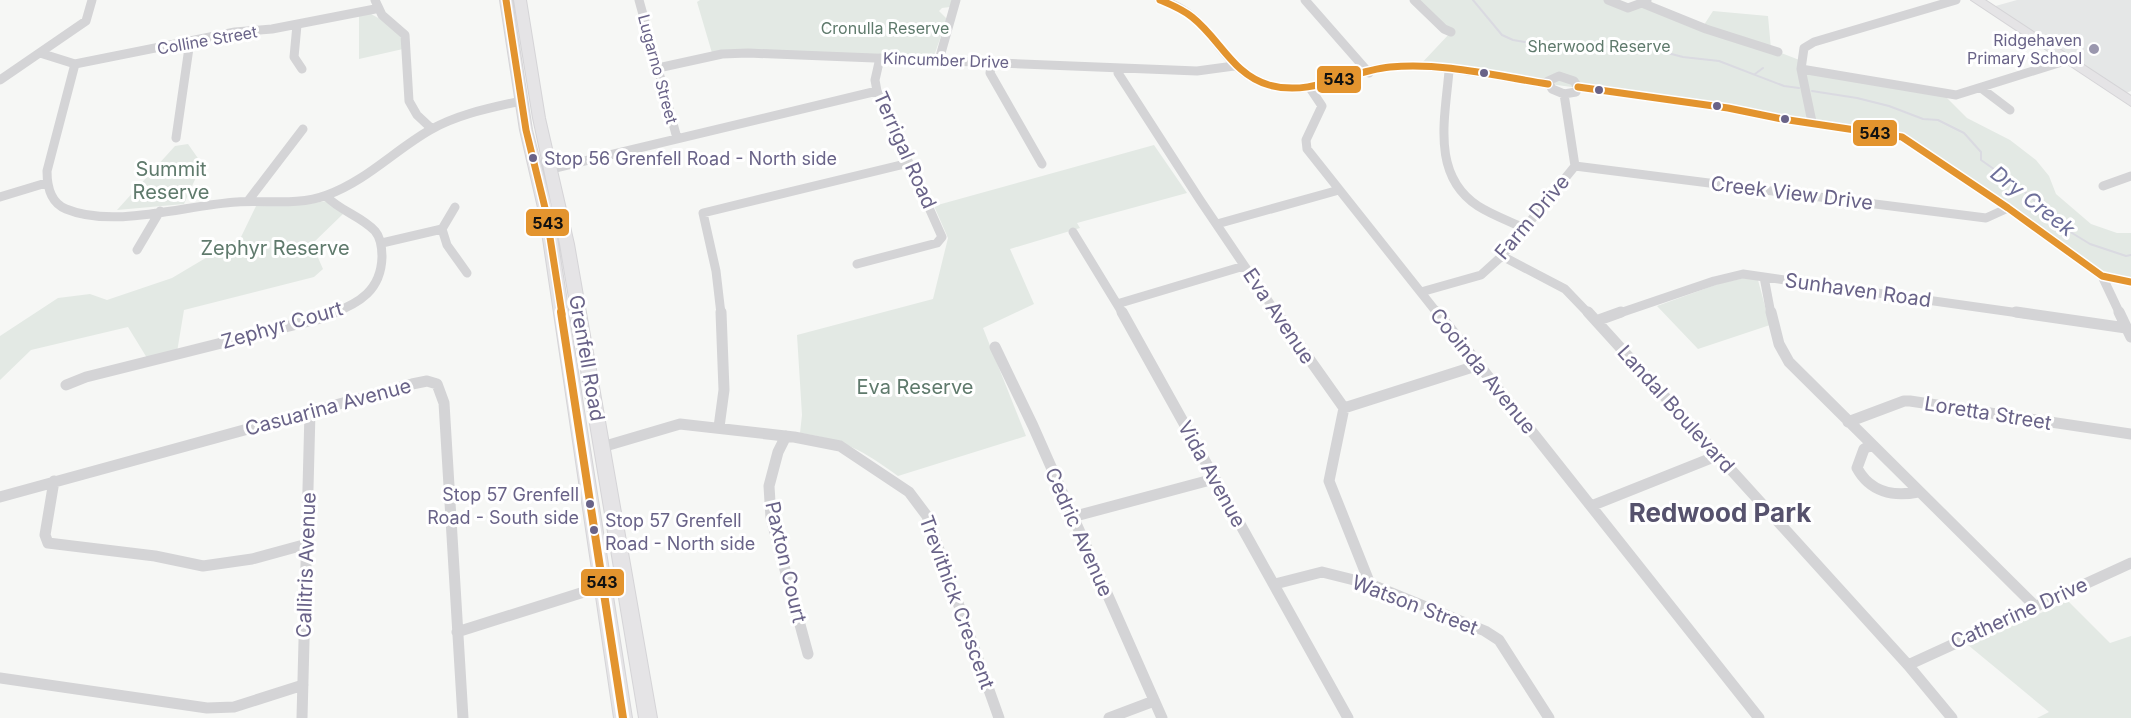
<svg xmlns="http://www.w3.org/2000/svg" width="2131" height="718" font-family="Inter,sans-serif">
	<rect width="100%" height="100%" fill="#f6f7f5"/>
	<path fill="#e5e7e7" d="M2017,0H2131V91L2126,93L1992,7Z"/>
	<path fill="#e3e9e4" d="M700,0H952L950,7L942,8L939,11L947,19L934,56L712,53L697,2Z
		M1415,0H1609L1628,8L1648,5L1702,28L1713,11L1768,16L1771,49L1802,61L1801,69L1941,92L1967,118L2010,140L2036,160L2049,176L2056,194L2091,224L2117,233H2131V282L2103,273L1902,137L1696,104L1419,66L1451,32Z
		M369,13L397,28L402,35L403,49L359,59V15Z
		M188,144L202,164L184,204L117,210L175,146Z
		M1154,145L1187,193L1077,223L1080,228L1010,249L1034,304L983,328L1026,436L898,476C862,450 845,440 800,433L802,415L797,335L933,299L948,238L934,206Z
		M326,201L343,214L312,244L323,269L314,277L184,310L177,352L147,358L128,327L31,350L0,380V336L58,298L90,294L107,300L172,278L241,237L257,204L302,205Z
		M1745,278L1758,280L1770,325L1698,349L1657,306L1721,283Z
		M2068,601L2110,643L2131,636V718H2037L2049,712L1968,645Z"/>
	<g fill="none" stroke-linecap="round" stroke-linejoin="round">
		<path stroke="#dadae1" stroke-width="2" d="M1473,0L1502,35L1513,40L1536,44L1648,48L1683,57L1719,61L1784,86L1799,88
			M1755,74L1763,68
			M1812,91L1857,98L1889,106L1923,119L1938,120L1964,133L1981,152V160L2018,186L2072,233L2090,244L2126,256L2131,255"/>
		<defs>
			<path id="secondary" d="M500,0H512L532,130L553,212L632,718H614L539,212L520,130Z
				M514,0H526L545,118L574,244L657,718H639L560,244L533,118Z
				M1971,0H1985L2131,96V106Z"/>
		</defs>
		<use href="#secondary" stroke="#d5d4d7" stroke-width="2"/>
		<path stroke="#d4d4d6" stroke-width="9" d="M375,0L382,15L405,35L409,101L417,115L432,129
			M639,0L677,138
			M1160,0C1216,15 1218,71 1269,85C1312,97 1347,71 1389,67C1438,62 1499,77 1548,84
			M1305,0L1369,73
			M1414,0L1444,29L1451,32
			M1608,0L1628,8L1647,1
			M1642,3L1706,29L1778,52
			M297,25L294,57L302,69
			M40,53L75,64L235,32L272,29L375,9
			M939,60L956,0
			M992,62L990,73L1042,164
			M75,64L47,171C47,186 51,203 66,209C114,229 186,205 237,202C267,200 298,206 327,195C366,181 395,150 430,130C458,114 490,108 521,101
			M658,68L722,54L748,53L1197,71L1234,66
			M1119,68L1118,73L1200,200L1277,314
			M1801,69L1956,95L2068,60
			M1449,71C1445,119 1431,175 1478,206C1492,215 1509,221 1524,228
			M1559,76L1574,81L1578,87L1576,92L1564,94L1552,89L1548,81Z
			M0,80L86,21L92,0
			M1578,87L1728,108L1782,119L1902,137L2008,208L2102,276L2131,282
			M1310,88L1322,106L1306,140L1307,149L1438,314
			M1981,88L2010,110
			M1812,122L1801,69L1804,48L1814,42L1956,0
			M176,138L190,41
			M1575,166L1986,218L2008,208
			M551,169L877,91
			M2103,186L2131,176
			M326,196C340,211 361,216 375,231C381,238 382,247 382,257C381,290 360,303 331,314
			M0,197L46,183
			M248,201L303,129
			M455,207L442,229L447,245L467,273
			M1217,224L1339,190
			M1073,232L1123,314
			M382,243L442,229
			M137,250L160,211
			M1502,256L1565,289L1589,314
			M857,264L937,243L942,237L877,91L875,80L880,58
			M2102,276L2120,314
			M1764,277L1771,314
			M1421,292L1481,275L1502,256L1575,166L1564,94
			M1117,304L1244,266
			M721,314L716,271L703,213L909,163
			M1617,314L1714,281L1743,274L2026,314"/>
		<path stroke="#d4d4d6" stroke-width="11" d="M1122,312L1348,718
			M1276,312L1344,408L1329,481L1370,584
			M1437,312L1759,718
			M1588,312L1908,665L1952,718
			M1771,312L1779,344L1789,362L2035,606
			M2016,312L2126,328
			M2119,312L2131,337
			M1596,321L1621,312
			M995,347L1033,426L1162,718
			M66,385L86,377L321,318L335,312
			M1344,408L1479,365
			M1848,422L1904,401H1910L2131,434
			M719,427L724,390L721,312
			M786,436L778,452L769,486L771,518L808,654
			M1871,445L1864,449L1857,468C1870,492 1893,497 1918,492
			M602,447L680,424L794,437L840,446L909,492L927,516L999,718
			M54,481L45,535L48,543L155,556L203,566L252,559L307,544
			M0,497L412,384L427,381L437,384L444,403L463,718
			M1591,506L1719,455
			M1072,517L1214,479
			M1275,584L1322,572L1370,584L1485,631L1499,640L1549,718
			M457,632L603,586
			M1908,665L2131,563
			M0,678L207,708L234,707L303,685
			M302,718L310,412
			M1109,718L1154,701"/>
		<use href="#secondary" fill="#e5e4e6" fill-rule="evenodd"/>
		<defs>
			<path id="bus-1-far1" d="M506,0L526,130L546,212L562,314
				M1160,0C1172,5 1182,9 1192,17C1220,39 1233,75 1269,85C1311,97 1349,71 1390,67C1443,62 1496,76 1548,84
				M1578,87L1728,108L1782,119L1902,137L2008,208L2102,276L2131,282"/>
			<path id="bus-1" d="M561,312L623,718"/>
		</defs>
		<use href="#bus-1-far1" stroke="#fff" stroke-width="10"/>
		<use href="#bus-1" stroke="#fff" stroke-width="13"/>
		<use href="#bus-1-far1" stroke="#e3942e" stroke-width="7"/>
		<use href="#bus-1" stroke="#e3942e" stroke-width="8"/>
	</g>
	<circle fill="#9a97ae" stroke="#fff" stroke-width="2" cx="2094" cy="49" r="6"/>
	<g fill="#696388" stroke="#fff" stroke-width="2">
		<circle cx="1484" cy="73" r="5"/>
		<circle cx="1599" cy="90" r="5"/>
		<circle cx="1717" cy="106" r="5"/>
		<circle cx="1785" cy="119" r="5"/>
		<circle cx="533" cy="158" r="5"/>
		<circle cx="590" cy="504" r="5"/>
		<circle cx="594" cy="530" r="5"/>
	</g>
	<g text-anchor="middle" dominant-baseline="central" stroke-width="6" stroke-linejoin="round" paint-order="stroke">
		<g font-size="16" fill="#5f7a6c" stroke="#fff">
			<text x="885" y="28">Cronulla Reserve</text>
			<text x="1599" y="46">Sherwood Reserve</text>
		</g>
		<g font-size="16" fill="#696388" stroke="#fff">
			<text transform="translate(207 40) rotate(-10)">Colline Street</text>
			<text transform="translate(946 60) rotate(2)">Kincumber Drive</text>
			<text transform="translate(658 69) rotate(75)">Lugarno Street</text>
		</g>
		<g font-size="16" fill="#696388" stroke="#fff" text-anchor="end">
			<text x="2082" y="40">Ridgehaven<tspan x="2082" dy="18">Primary School</tspan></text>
		</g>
		<g font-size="18" fill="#696388" stroke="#fff" text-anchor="start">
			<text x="544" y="158">Stop 56 Grenfell Road - North side</text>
			<text x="579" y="494" text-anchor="end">Stop 57 Grenfell<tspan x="579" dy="23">Road - South side</tspan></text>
			<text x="605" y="520">Stop 57 Grenfell<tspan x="605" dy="23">Road - North side</tspan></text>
		</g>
		<g font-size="20" fill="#696388" stroke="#fff">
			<text transform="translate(905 150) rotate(66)">Terrigal Road</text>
			<text transform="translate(1792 193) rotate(7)">Creek View Drive</text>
			<text transform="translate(1532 217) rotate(-50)">Farm Drive</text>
			<text transform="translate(1858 290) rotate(8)">Sunhaven Road</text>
			<text transform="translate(1279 316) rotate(56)">Eva Avenue</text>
			<text transform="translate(282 325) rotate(-16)">Zephyr Court</text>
			<text transform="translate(587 358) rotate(80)">Grenfell Road</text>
			<text transform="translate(1483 371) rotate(51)">Cooinda Avenue</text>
			<text transform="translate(328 407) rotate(-15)">Casuarina Avenue</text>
			<text transform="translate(1676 409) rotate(48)">Landal Boulevard</text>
			<text transform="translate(1988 413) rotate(9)">Loretta Street</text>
			<text transform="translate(1212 474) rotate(61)">Vida Avenue</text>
			<text transform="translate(1079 532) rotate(66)">Cedric Avenue</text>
			<text transform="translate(786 562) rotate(77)">Paxton Court</text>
			<text transform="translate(306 565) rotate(-88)">Callitris Avenue</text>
			<text transform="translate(957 602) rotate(70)">Trevithick Crescent</text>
			<text transform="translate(1415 605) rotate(21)">Watson Street</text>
			<text transform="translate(2019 613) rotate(-24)">Catherine Drive</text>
		</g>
		<g font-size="20" fill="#5f7a6c" stroke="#fff">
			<text x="171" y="169">Summit<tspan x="171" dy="23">Reserve</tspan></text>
			<text x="275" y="248">Zephyr Reserve</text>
			<text x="915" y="387">Eva Reserve</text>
		</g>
		<g font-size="21" font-style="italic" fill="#6d6f9a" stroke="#fff">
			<text transform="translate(2033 201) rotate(38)">Dry Creek</text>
		</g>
		<g font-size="26" font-weight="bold" fill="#56526d" stroke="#fff">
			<text x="1720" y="512">Redwood Park</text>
		</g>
	</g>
	<g stroke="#fff" stroke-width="2">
		<rect x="1316" y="65" width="46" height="29" rx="6" fill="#e3942e"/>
		<rect x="1852" y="119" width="46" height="28" rx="6" fill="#e3942e"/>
		<rect x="525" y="208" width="45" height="29" rx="6" fill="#e3942e"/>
		<rect x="580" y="568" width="45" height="29" rx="6" fill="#e3942e"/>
	</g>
	<g font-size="16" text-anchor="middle" font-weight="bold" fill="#111">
		<text x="1339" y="85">543</text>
		<text x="1875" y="139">543</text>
		<text x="548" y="229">543</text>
		<text x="602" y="588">543</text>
	</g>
</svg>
